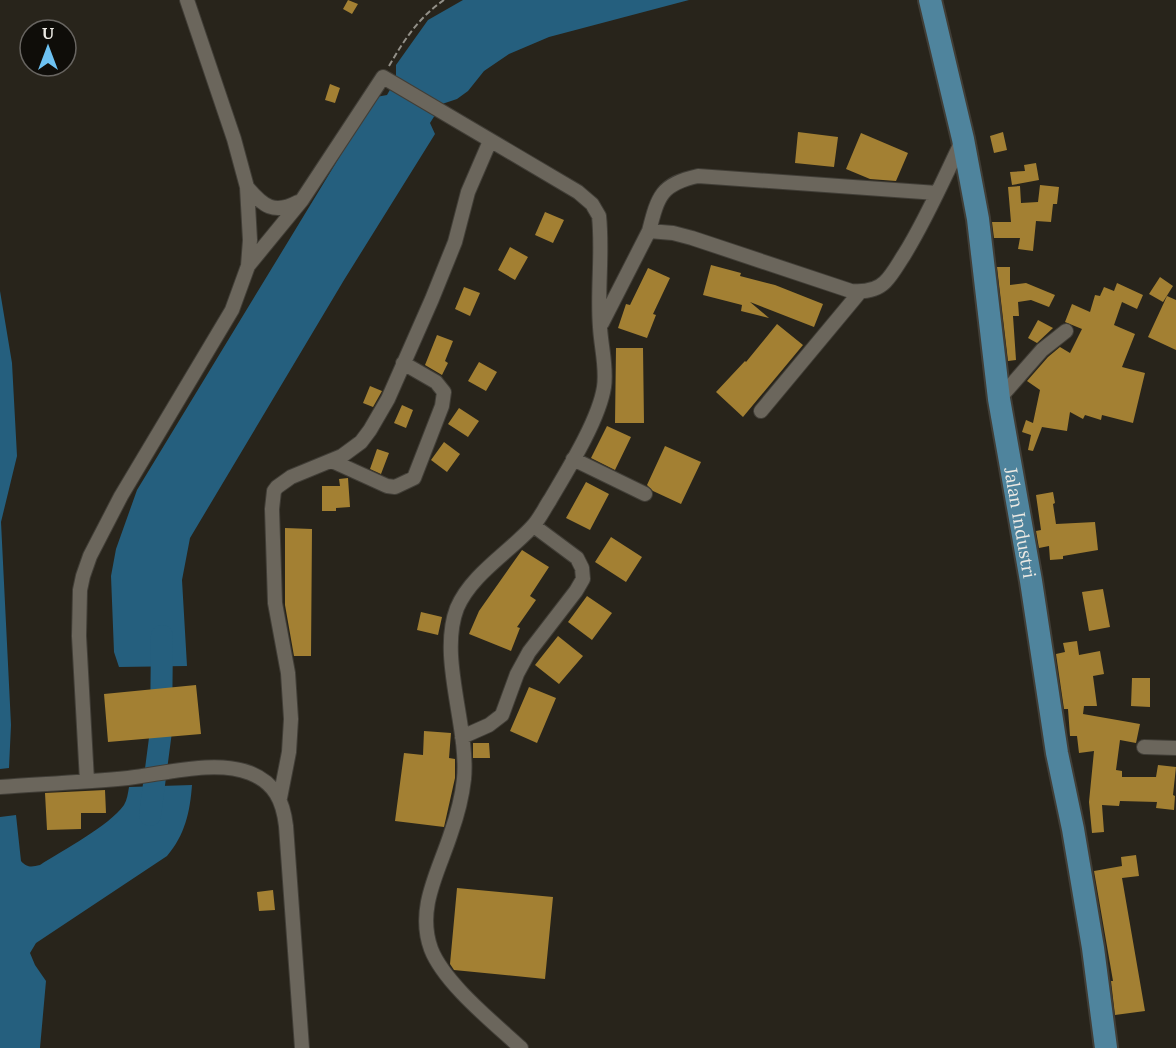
<svg xmlns="http://www.w3.org/2000/svg" width="1176" height="1048" font-family="Lora,serif">
<style>
.water{fill:#255f7e}
.lines{fill:none;stroke-linecap:round;stroke-linejoin:round}
.river{stroke:#255f7e;stroke-width:22}
.building{fill:#a38033}
.minor-casing{stroke:#413e37;stroke-width:16}
.primary-casing{stroke:#413e37;stroke-width:26}
.path{stroke:#939088;stroke-width:2;stroke-dasharray:6 3;stroke-linecap:butt}
.minor{stroke:#6b665c;stroke-width:14}
.primary{stroke:#4f849d;stroke-width:22}
.labels{text-anchor:middle;dominant-baseline:central;stroke-width:4.5;stroke-linejoin:round;paint-order:stroke}
.street-label{font-size:18px;fill:#edeae4;stroke:#0f0d09}
</style>
<rect width="100%" height="100%" fill="#28241b"/>
<path class="water" d="M463,0h226l-140,37 -40,17 -25,17 -16,20 -11,8 -15,5 -12,19 5,11 -91,146 -154,258 -8,42 5,86 -68,1 -5,-15 -3,-76 5,-27 21,-59 239,-393 11,-2 9,-16v-14l32,-45z
M0,291l12,72 5,93 -16,66 10,203 -2,43 -9,1z
M192,785c-2,27 -7,50 -25,71l-131,87 -6,10 5,12 11,16 -6,67h-40v-231l16,-2 5,46c6,7 11,6 19,4 23,-15 69,-39 84,-60 3,-5 4,-12 5,-18z"/>
<g class="lines">
<path class="river" d="M150,815l11,-84 1,-95"/>
</g>
<path class="building" d="M348,0l10,4 -6,10 -9,-5z
M330,84l10,4 -5,15 -10,-3z
M798,132l40,5 -4,30 -39,-4z
M1003,132l4,18 -13,3 -4,-17z
M861,133l47,20 -12,28 -26,-2 -24,-10z
M1036,163l3,17 -27,5 -2,-13 15,-1 -1,-6z
M1040,185l19,2 -2,17h-4l-2,18 -15,-1 -3,30 -15,-2 2,-11h-26l-2,-16h19l-3,-35 12,-1 1,17 17,-1z
M545,212l19,8 -11,23 -18,-8z
M510,247l18,10 -13,23 -17,-10z
M711,265l30,8 -1,3 35,9 48,19 -9,23 -64,-25 19,16 -28,-7 1,-6 -39,-10z
M997,267h13v18l16,-2 29,12 -6,12 -18,-7 -13,2 1,14h-6l3,44 -8,1z
M648,268l22,10 -17,36 3,1 -9,23 -29,-10 8,-24 4,1z
M1160,277l13,9 -10,16 -14,-8z
M1117,283l26,12 -6,14 -15,-7 -8,23 21,9 -13,33 23,6 -12,50 -31,-8 -1,5 -16,-5 -2,4 -13,-7 -3,19 -25,-4 -9,24 -5,-1 3,-15 -9,-3 4,-12 7,3 7,-33 -13,-9 21,-24 12,-10 10,6 12,-24 -17,-7 7,-18 18,8 5,-17 5,1 4,-9 10,4z
M464,287l16,6 -10,23 -15,-7z
M1167,296l9,4v50l-28,-13z
M1038,320l15,8 -16,15 -9,-5z
M777,324l26,21 -60,72 -27,-25 29,-31 1,1z
M437,335l16,6 -8,20 3,2 -6,12 -17,-10z
M616,348h27l1,75h-29z
M479,362l18,10 -11,19 -18,-10z
M370,386l12,5 -9,16 -10,-4z
M402,405l11,5 -7,18 -12,-5z
M459,408l20,13 -11,16 -20,-13z
M607,426l24,11 -16,33 -24,-12z
M444,442l16,12 -13,18 -16,-12z
M665,446l36,16 -20,42 -28,-13 -6,-6z
M377,449l12,4 -8,21 -11,-5z
M348,478l2,29 -14,1v3h-14v-25h18l-1,-7z
M586,482l23,12 -19,36 -24,-12z
M1053,492l2,11 -2,1 3,20 39,-2 3,28 -35,6v3l-13,1 -1,-14 -10,2 -3,-17 5,-1 -5,-35z
M285,528l27,1 -1,127h-17l-9,-51z
M611,537l31,20 -16,25 -31,-20z
M522,550l27,17 -19,29 6,4 -19,27 3,1 -9,23 -42,-17 10,-23z
M1103,589l7,38 -21,4 -7,-39z
M587,596l25,17 -20,27 -24,-18z
M421,612l21,5 -4,18 -21,-5z
M558,636l25,20 -24,28 -24,-19z
M1077,641l2,14 21,-4 4,23 -11,2 4,30h-13l-1,8 57,10 -4,19 -16,-3 -4,30 6,1v6h34l2,-12 18,2 -3,28 2,1 -1,14 -18,-2 1,-6 -37,-1 -1,5 -17,-1 2,27 -12,1 -3,-31 5,-51 -15,2 -2,-17h-7l-2,-27h-4l-8,-55 9,-2 -2,-9z
M1132,678h18v29l-19,-1z
M196,685l5,49 -93,8 -4,-48z
M529,687l27,11 -19,45 -27,-12z
M424,731l27,2 -2,25 6,1v19l-11,49 -49,-6 9,-68 19,2z
M473,743h16l1,15h-17z
M105,790l1,23h-25v16l-34,1 -2,-37z
M1136,855l3,21 -17,2 23,133 -30,4 -4,-34h2l-19,-110 28,-5 -1,-9z
M457,888l96,9 -8,82 -91,-9 -4,-6z
M273,890l2,20 -16,1 -2,-19z"/>
<g class="lines">
<defs>
<path id="minor" d="M247,187c16,19 27,28 51,15
M649,231c9,-35 12,-47 49,-55l239,17
M248,266l54,-66 81,-123 195,115 14,12 7,12c4,37 -2,74 1,111 1,20 7,40 4,60 -5,33 -37,84 -54,113 -6,9 -11,20 -18,27 -24,26 -61,48 -75,81 -19,49 12,119 7,171 -2,18 -7,37 -13,54 -12,38 -35,75 -20,116 13,34 63,74 90,99
M602,323l47,-92 24,2 19,5 159,53c12,1 25,0 34,-9 8,-8 13,-18 19,-27 23,-37 40,-77 59,-116
M999,399l43,-49 24,-19
M761,411l99,-119
M573,459l72,35
M332,461l55,25 8,1 19,-9 28,-72 2,-14 -8,-10 -33,-19
M462,737l27,-12 13,-10 15,-41 12,-22 47,-61 7,-12 -1,-11 -5,-10 -43,-32
M1144,747l32,1
M87,781l-8,-145 1,-46 3,-14 7,-20 31,-60 111,-186 16,-44 2,-26 -3,-53 -13,-48 -47,-139
M0,787c43,-3 85,-5 128,-9 36,-4 87,-19 122,-5 25,10 33,28 36,53l16,222
M280,798l9,-46 2,-33 -3,-46 -13,-70 -3,-94 2,-18 3,-4 14,-10 51,-21 19,-14 9,-12 18,-31 44,-100 23,-57 13,-50 22,-51"/>
<g id="primary">
<path id="s1" d="M930,0l33,139 15,80 21,180 32,182 26,172 16,76 20,119 13,100"/>
</g>
</defs>
<use href="#minor" class="minor-casing"/>
<use href="#primary" class="primary-casing"/>
<path class="path" d="M389,66c15,-26 30,-49 55,-66"/>
<use href="#minor" class="minor"/>
<use href="#primary" class="primary"/>
</g>
<g class="labels">
<g class="street-label">
<text stroke="none"><textPath href="#s1" startOffset="531">Jalan Industri</textPath></text>
</g>
</g>
<g transform="translate(48 48)"><circle r="28" fill="#0f0d09" stroke="#686561" stroke-width="1.5"/>
<path d="M0-4.5L10 22L0 15L-10 22Z" fill="#6dc2f3"/>
<text y="-9" font-size="16" font-weight="bold" text-anchor="middle" fill="#edeae4">U</text>
</g>
</svg>
